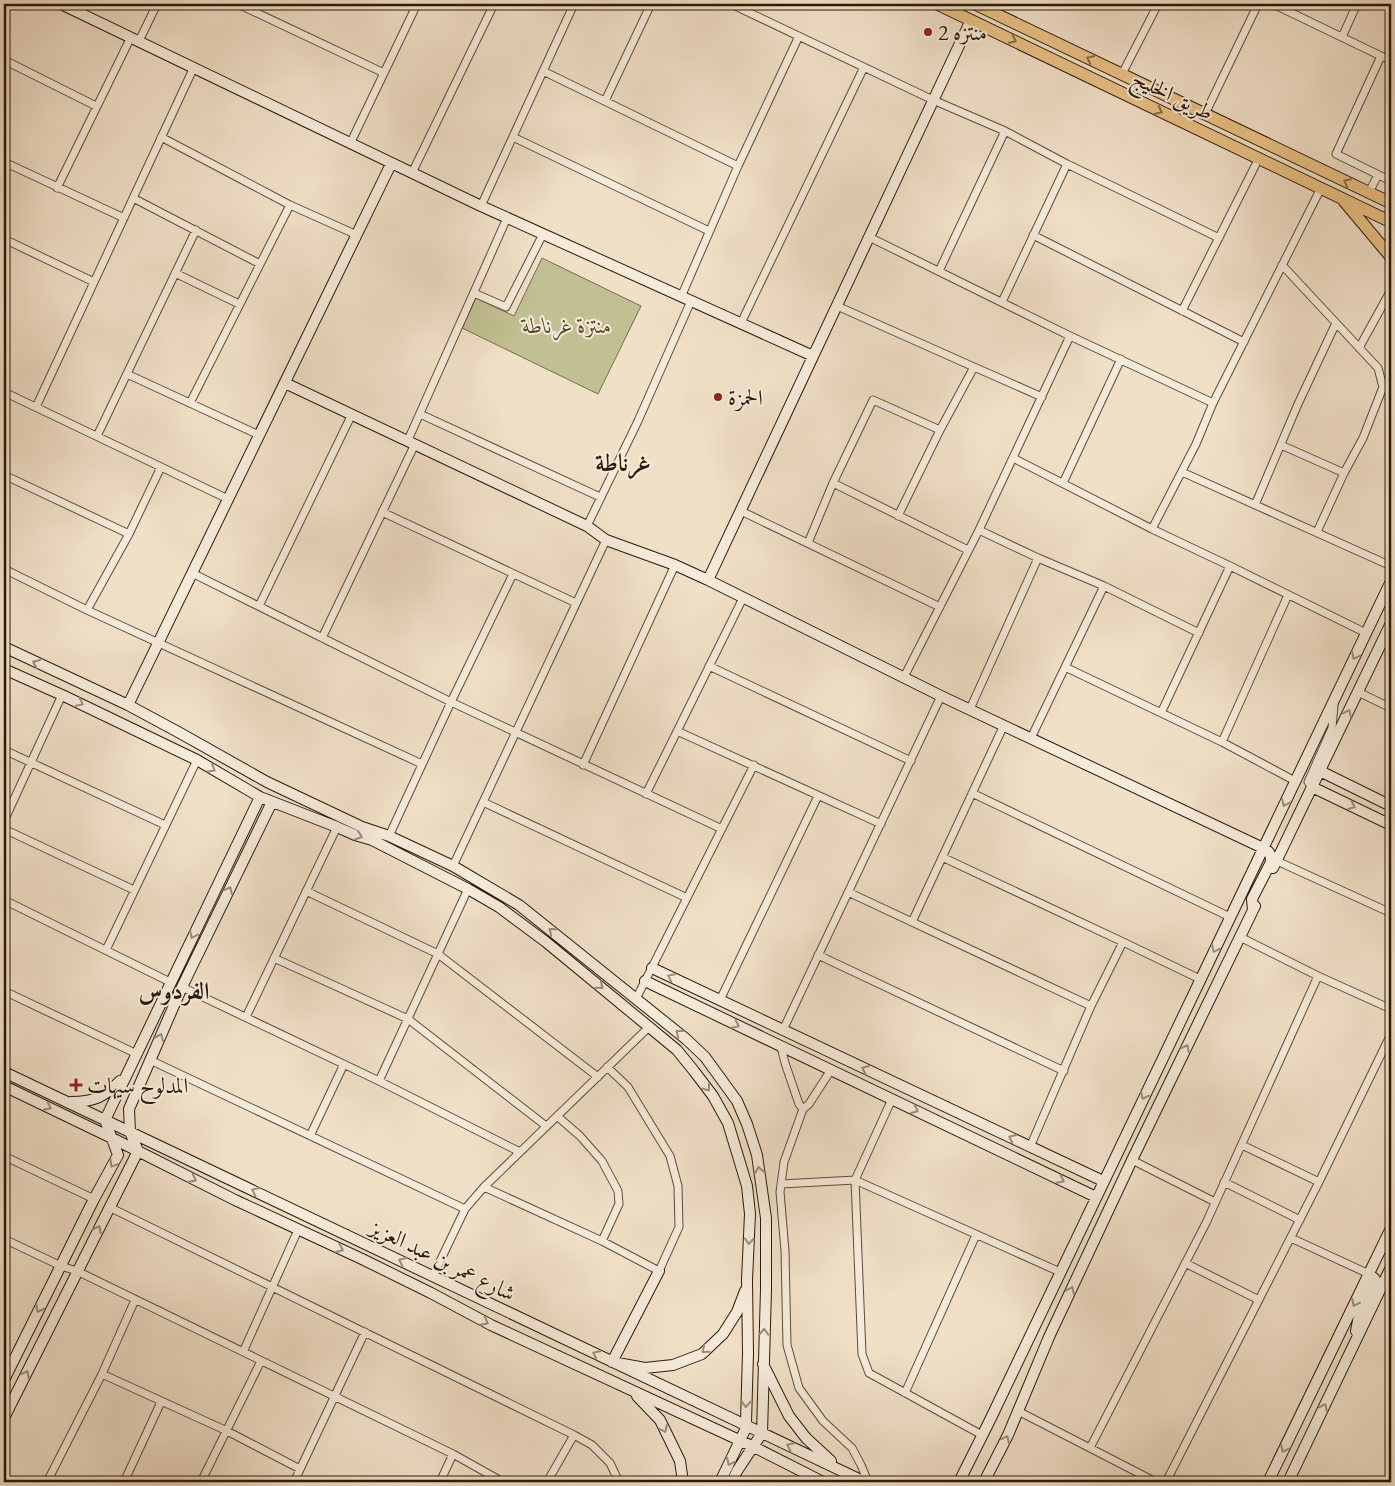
<svg xmlns="http://www.w3.org/2000/svg" width="1395" height="1486" font-family="'EB Garamond',Amiri,serif">
<style>
.green{fill:#c1c092;stroke:#766d4c}
.lines{fill:none;stroke-linecap:round;stroke-linejoin:round}
.street-casing{stroke:#5c4c36;stroke-width:9}
.secondary-casing{stroke:#2a1a06;stroke-width:12}
.primary-casing{stroke:#2a1a06;stroke-width:13}
.street{stroke:#f6ebdb;stroke-width:7}
.secondary{stroke:#f6ebdb;stroke-width:10}
.primary{stroke:#e8c084;stroke-width:11}
.oneway{stroke:#896d45}
.oneway2{stroke:#9a8d7b}
.poi-dot{fill:#8f2418;stroke:#f6ebdb;stroke-width:2}
.labels{text-anchor:middle;dominant-baseline:central;stroke-width:4;stroke-linejoin:round;paint-order:stroke}
.poi-label{font-size:22px;fill:#2a1a06;stroke:#f6ebdb;text-anchor:start}
.street-label{font-size:22px;fill:#2a1a06;stroke:#f6ebdb}
.park-label{font-size:22px;font-style:italic;fill:#574c30;stroke:#f6ebdb}
.neighbourhood-label{font-size:24px;font-weight:bold;fill:#2a1a06;stroke:#f6ebdb}
</style>
<rect width="100%" height="100%" fill="#f1e0c8"/>
<filter id="stains"><feTurbulence type="fractalNoise" baseFrequency=".004" numOctaves="4"/><feColorMatrix values="0 0 0 0 .2 0 0 0 0 .09 0 0 0 0 .02 0 0 0 .5 -.17"/></filter>
<radialGradient id="worn" r=".72"><stop offset=".6" stop-color="#630" stop-opacity="0"/><stop offset="1" stop-color="#630" stop-opacity=".3"/></radialGradient>
<path class="green" d="M542,258l99,48 -43,88 -136,-66 14,-30 38,18z"/>
<g class="lines">
<defs>
<path id="street" d="M238,4l146,69
M405,4l10,4
M731,4l202,96 72,31 62,33 152,74
M1273,4l108,52
M77,11l3,-7
M1342,37l15,-33
M139,41l18,-37
M4,60l92,46
M1391,60l-10,-4 -45,98 55,27
M543,71l195,95
M1122,74l36,-70
M605,101l46,-97
M1205,114l53,-110
M161,137l129,68 67,30
M513,137l196,94
M350,144l67,-140
M4,162l120,56
M412,173l82,-169
M57,188l74,-151
M1369,192l9,-17
M133,198l127,66
M481,206l93,-202
M1033,235l211,107
M869,237l201,99 143,67
M4,239l90,43
M1282,265l96,103 5,19 -20,51 -19,35 -27,59
M939,271l66,-140
M175,273l64,31
M474,293l32,14 37,-73
M681,297l57,-131 61,-130
M1002,302l65,-138
M837,306l137,61
M1182,311l77,-153
M741,323l123,-256
M1359,348l32,-58
M127,374l132,61
M4,392l224,107
M190,403l100,-198
M36,407l158,-340
M420,414l180,83
M97,436l99,-206
M408,440l99,-222
M1281,445l63,28
M1013,458l139,71 78,37 136,67
M1182,472l209,94
M4,475l125,59
M833,483l135,67
M1063,483l58,-124
M1255,505l43,-101 38,-81
M741,511l199,96
M382,512l194,91
M898,516l42,-86 34,-63 68,30
M587,526l51,-105 53,-120
M1152,529l44,-85 17,-41 108,-215
M979,530l59,28 66,28 95,47
M808,543l25,-60 40,-83 67,30
M4,569l83,41 335,154
M192,573l259,129 271,127
M259,606l93,-192
M87,610l42,-76 32,-67
M322,638l93,-194
M709,666l202,95
M1065,667l157,75 66,-147
M904,677l75,-147 91,-194
M1358,692l33,16
M970,709l68,-151
M1161,713l69,-147
M677,731l204,93
M1031,738l73,-152
M1222,742l73,39
M4,750l161,75
M583,765l92,-200
M1312,787l-4,-5 24,-54 2,-23
M972,793l258,124
M646,794l97,-196
M483,802l204,96
M4,821l58,-126
M4,829l130,61
M389,836l62,-134 62,-128
M942,857l181,85 77,37
M1277,861l114,52
M453,866l153,-326
M306,891l132,63 160,123
M848,892l243,114
M4,900l166,82
M912,922l92,-197
M1240,937l78,39 73,33
M106,950l91,-190
M818,955l246,116
M274,958l134,61 138,107
M182,987l197,94 141,71
M4,991l133,63
M636,999l118,-234
M720,1000l98,-204
M246,1017l91,-190
M783,1030l158,-334
M781,1047l4,16 14,41 4,5
M150,1060l315,149
M831,1070l-22,34 -6,5 -19,53 -4,30 5,59 2,94 12,43 24,33 29,27 9,17 7,17
M379,1081l89,-192
M892,1099l-37,81 7,174 7,19 113,62
M557,1116l23,20 22,25 16,30 1,13 -17,37
M310,1136l34,-72
M1242,1145l77,37
M1030,1147l61,-141 32,-64
M4,1156l90,43
M1132,1160l83,42
M1224,1182l76,38
M781,1184l74,-4 205,92
M484,1187l118,54 57,30 20,-44 -1,-41 -8,-30 -42,-69 -21,-20
M109,1207l465,228 18,10 18,18 9,19
M1291,1238l78,36
M4,1239l57,27 16,5 376,183 50,28
M1185,1263l74,37
M433,1276l32,-67 19,-22 165,-160
M243,1352l55,-122
M102,1374l125,57 73,38
M905,1393l71,-158
M1018,1411l138,71
M1090,1448l116,-225 112,-247
M47,1482l55,-108 33,-74
M124,1482l37,-80
M201,1482l60,-121
M294,1482l71,-150
M440,1482l13,-28
M547,1482l27,-47
M1166,1482l153,-300 72,-148"/>
<path id="secondary" d="M61,4l420,202 332,150
M285,383l302,143 19,14 69,25 33,15 233,116 322,152c7,3 8,7 8,14l-19,37 1,11
M708,580l263,-560
M4,647l124,58 52,28 87,49 95,45 27,9 64,30 66,39 167,134 19,18 32,44 10,23 10,31 9,63v71l-4,144 -25,38 -5,11
M4,669l58,26 135,65 63,37 77,30 18,8 17,5 96,49 31,18 47,35 131,108 17,21 19,25 15,27 19,63 3,28 -3,66 1,73 -2,69 1,4 -27,56
M128,705l263,-541
M1320,771l71,35
M1312,787l79,38
M1273,868l118,-245
M652,968l451,213
M645,981l451,216
M4,1072l861,410
M4,1086l108,52 123,62 127,59 69,34 60,32 263,122 69,35
M71,1102c23,0 33,-5 49,-21
M659,1271l-47,91 33,6 28,-3 29,-11 21,-20 14,-22 8,-21
M1356,1331l3,-15 16,-32v-5l-6,-5
M763,1364l26,52 17,22 25,23
M4,1380l90,-181 24,-44 -13,-35 155,-323
M637,1396l23,24 20,41 3,21
M4,1418l134,-267 -8,-19 -1,-23 53,-122 90,-185
M959,1482l31,-62 401,-839
M984,1482l24,-47 41,-98 83,-177 123,-254
M1268,1482l123,-254
M1288,1482l103,-215"/>
<path id="primary" d="M937,4l454,218
M975,4l416,199
M1344,201l47,56"/>
</defs>
<use href="#street" class="street-casing"/>
<use href="#secondary" class="secondary-casing"/>
<use href="#primary" class="primary-casing"/>
<use href="#street" class="street"/>
<use href="#secondary" class="secondary"/>
<use href="#primary" class="primary"/>
</g>
<defs><path id="oneway-chevron" d="M-2-3.5L2.5 0L-2 3.5" fill="none" stroke-width="1.6" stroke-linecap="round" stroke-linejoin="round" transform="scale(1.25)"/></defs>
<g class="oneway">
<use href="#oneway-chevron" transform="translate(1013 40) rotate(26)"/>
<use href="#oneway-chevron" transform="translate(1090 59) rotate(-154)"/>
<use href="#oneway-chevron" transform="translate(1159 111) rotate(26)"/>
<use href="#oneway-chevron" transform="translate(1347 182) rotate(-154)"/>
</g>
<g class="oneway2">
<use href="#oneway-chevron" transform="translate(1355 656) rotate(116)"/>
<use href="#oneway-chevron" transform="translate(36 663) rotate(-155)"/>
<use href="#oneway-chevron" transform="translate(80 703) rotate(26)"/>
<use href="#oneway-chevron" transform="translate(1348 713) rotate(-64)"/>
<use href="#oneway-chevron" transform="translate(212 769) rotate(31)"/>
<use href="#oneway-chevron" transform="translate(1285 803) rotate(115)"/>
<use href="#oneway-chevron" transform="translate(1352 806) rotate(25)"/>
<use href="#oneway-chevron" transform="translate(359 836) rotate(19)"/>
<use href="#oneway-chevron" transform="translate(229 890) rotate(-64)"/>
<use href="#oneway-chevron" transform="translate(552 931) rotate(-141)"/>
<use href="#oneway-chevron" transform="translate(193 935) rotate(116)"/>
<use href="#oneway-chevron" transform="translate(1215 949) rotate(116)"/>
<use href="#oneway-chevron" transform="translate(671 977) rotate(-154)"/>
<use href="#oneway-chevron" transform="translate(600 986) rotate(40)"/>
<use href="#oneway-chevron" transform="translate(736 1025) rotate(26)"/>
<use href="#oneway-chevron" transform="translate(679 1033) rotate(-142)"/>
<use href="#oneway-chevron" transform="translate(160 1037) rotate(-66)"/>
<use href="#oneway-chevron" transform="translate(1186 1048) rotate(-64)"/>
<use href="#oneway-chevron" transform="translate(865 1069) rotate(-155)"/>
<use href="#oneway-chevron" transform="translate(707 1088) rotate(54)"/>
<use href="#oneway-chevron" transform="translate(1144 1096) rotate(116)"/>
<use href="#oneway-chevron" transform="translate(48 1107) rotate(26)"/>
<use href="#oneway-chevron" transform="translate(915 1110) rotate(25)"/>
<use href="#oneway-chevron" transform="translate(1012 1138) rotate(-155)"/>
<use href="#oneway-chevron" transform="translate(113 1164) rotate(121)"/>
<use href="#oneway-chevron" transform="translate(759 1170) rotate(-99)"/>
<use href="#oneway-chevron" transform="translate(193 1179) rotate(27)"/>
<use href="#oneway-chevron" transform="translate(1061 1180) rotate(26)"/>
<use href="#oneway-chevron" transform="translate(255 1191) rotate(-155)"/>
<use href="#oneway-chevron" transform="translate(98 1229) rotate(-63)"/>
<use href="#oneway-chevron" transform="translate(749 1241) rotate(93)"/>
<use href="#oneway-chevron" transform="translate(340 1249) rotate(25)"/>
<use href="#oneway-chevron" transform="translate(402 1261) rotate(-155)"/>
<use href="#oneway-chevron" transform="translate(1071 1290) rotate(-65)"/>
<use href="#oneway-chevron" transform="translate(1355 1303) rotate(116)"/>
<use href="#oneway-chevron" transform="translate(39 1309) rotate(117)"/>
<use href="#oneway-chevron" transform="translate(485 1322) rotate(28)"/>
<use href="#oneway-chevron" transform="translate(764 1332) rotate(-88)"/>
<use href="#oneway-chevron" transform="translate(705 1350) rotate(141)"/>
<use href="#oneway-chevron" transform="translate(596 1354) rotate(-154)"/>
<use href="#oneway-chevron" transform="translate(26 1374) rotate(-63)"/>
<use href="#oneway-chevron" transform="translate(746 1404) rotate(92)"/>
<use href="#oneway-chevron" transform="translate(1324 1407) rotate(-64)"/>
<use href="#oneway-chevron" transform="translate(664 1429) rotate(64)"/>
<use href="#oneway-chevron" transform="translate(1006 1439) rotate(-64)"/>
<use href="#oneway-chevron" transform="translate(790 1446) rotate(-154)"/>
<use href="#oneway-chevron" transform="translate(1284 1449) rotate(116)"/>
<use href="#oneway-chevron" transform="translate(730 1462) rotate(116)"/>
</g>
<g class="poi-dot">
<circle cx="928" cy="32" r="5"/>
<circle cx="718" cy="397" r="5"/>
<path d="M73.5 1077.5h5v5h5v5h-5v5h-5v-5h-5v-5h5z"/>
</g>
<g class="labels">
<g class="poi-label">
<text x="938" y="32">منتزه 2</text>
<text x="728" y="397">الحمزة</text>
<text x="87" y="1085">المدلوح سيهات</text>
</g>
<g class="street-label">
<text transform="translate(1173 95) rotate(26)">طريق الخليج</text>
<text transform="translate(443 1260) rotate(26)">شارع عمر بن عبد العزيز</text>
</g>
<g class="park-label">
<text x="567" y="325">منتزة غرناطة</text>
</g>
<g class="neighbourhood-label">
<text x="623" y="462">غرناطة</text>
<text x="174" y="990">الفردوس</text>
</g>
</g>
<rect width="1395" height="1486" fill="none" stroke="#f1e0c8" stroke-width="20"/>
<rect x="5" y="5" width="1385" height="1476" fill="none" stroke="#2a1a06" stroke-width="2.5"/>
<rect x="10" y="10" width="1375" height="1466" fill="none" stroke="#2a1a06"/>
<rect width="100%" height="100%" filter="url(#stains)"/>
<rect width="100%" height="100%" fill="url(#worn)"/>
</svg>
